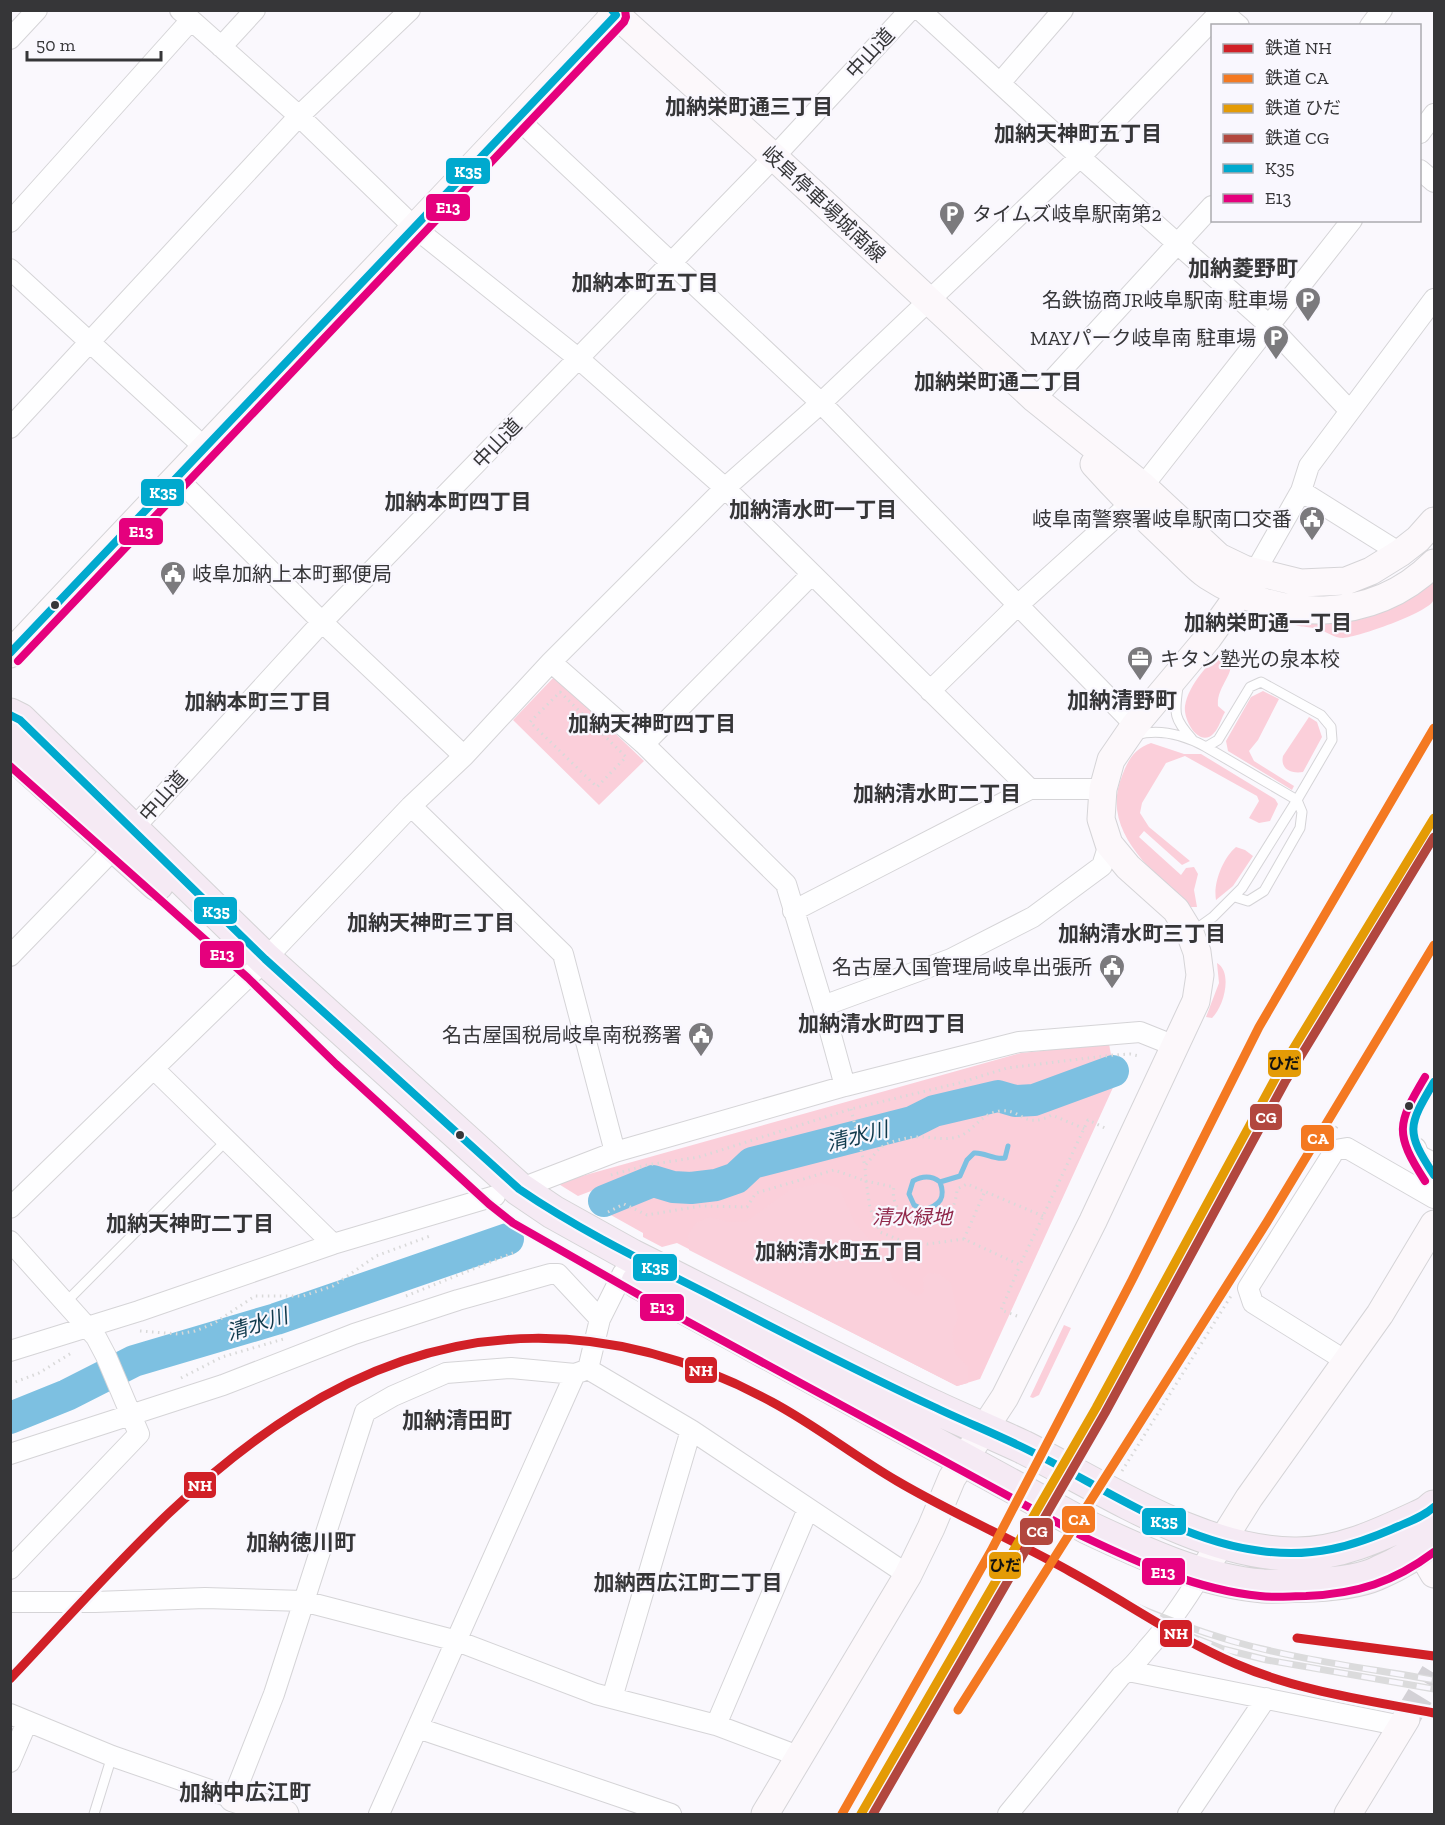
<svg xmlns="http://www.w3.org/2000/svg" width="1445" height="1825" font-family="'Zilla Slab','Noto Sans JP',serif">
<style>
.green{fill:#fbcfda}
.forest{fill:#fad0db}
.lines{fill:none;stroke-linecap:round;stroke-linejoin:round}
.stream{stroke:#7dc0e1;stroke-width:5}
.river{stroke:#7dc0e1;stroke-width:32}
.secondary-tunnel{stroke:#d3d1d6;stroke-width:27;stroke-dasharray:27 14;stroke-linecap:butt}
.lane-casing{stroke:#d5d4d7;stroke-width:11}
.street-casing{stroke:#d5d4d7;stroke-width:22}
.secondary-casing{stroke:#d5d4d7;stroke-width:29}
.highway-casing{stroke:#d5d4d6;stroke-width:35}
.path{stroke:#d9d9d9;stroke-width:3;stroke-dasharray:1.5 4.5;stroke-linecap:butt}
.lane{stroke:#fefeff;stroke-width:9}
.street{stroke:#fefeff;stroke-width:20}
.secondary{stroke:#fcf8fb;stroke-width:27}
.highway{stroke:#f5eaf4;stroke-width:33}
.rail-casing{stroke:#dbdbdc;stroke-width:7}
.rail{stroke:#f9f7fe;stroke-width:4.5;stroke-dasharray:14;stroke-linecap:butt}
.bus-1-casing{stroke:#f9f7fe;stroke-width:12}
.bus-2-casing{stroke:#f9f7fe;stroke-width:12}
.bus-1{stroke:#00a9ce;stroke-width:8}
.bus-2{stroke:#e5007d;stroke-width:8}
.rail-1-casing{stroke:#f9f7fe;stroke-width:14}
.rail-2-casing{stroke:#f9f7fe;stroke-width:14}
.rail-3-casing{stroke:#f9f7fe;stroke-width:14}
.rail-4-casing{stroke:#f9f7fe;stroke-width:14}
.rail-1{stroke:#d12027;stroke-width:9}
.rail-2{stroke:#f47921;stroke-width:9}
.rail-3{stroke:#e49b06;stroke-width:9}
.rail-4{stroke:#b2473e;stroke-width:9}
.bus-dot{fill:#363638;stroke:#f9f7fe;stroke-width:2}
.labels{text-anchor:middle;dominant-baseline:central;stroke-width:4.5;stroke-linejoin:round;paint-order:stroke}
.street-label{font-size:20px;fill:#363638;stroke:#f9f7fe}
.poi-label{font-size:20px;fill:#363638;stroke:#f9f7fe;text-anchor:end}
.park-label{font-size:20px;font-style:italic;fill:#91294b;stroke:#f9f7fe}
.neighbourhood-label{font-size:21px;font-weight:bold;fill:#363638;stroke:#f9f7fe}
.water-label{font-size:21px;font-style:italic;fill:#103a4d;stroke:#f9f7fe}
.quarter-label{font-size:22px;font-weight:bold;fill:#363638;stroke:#f9f7fe}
.line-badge{stroke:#f9f7fe;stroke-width:2}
.badge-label{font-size:16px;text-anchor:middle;font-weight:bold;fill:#fff}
.pale-badge-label{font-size:16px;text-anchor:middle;font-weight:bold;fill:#111}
</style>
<rect width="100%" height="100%" fill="#faf8fd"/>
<path class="green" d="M1434,578c0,7 2,17 -1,23 -6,12 -75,36 -90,37 -9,0 -17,-7 -26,-9 -14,-4 -16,0 -31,-8l23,2 24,-1z
M1223,648c21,23 -7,34 -5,58l7,6c-4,7 -6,16 -11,21 -14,16 -31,-12 -29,-27 4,-23 24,-41 38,-58z
M555,676l89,85 -45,44 -86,-85z
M1263,691l16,8 -21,41 -9,11 5,10 40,25 -2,4 -64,-39 -2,-10 25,-44z
M1309,717l8,5 5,15 -19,35c-12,2 -23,-3 -20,-16z
M1151,743l33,11h17l74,45 3,5 -8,17 -11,2 -10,-5 10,-17 -2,-5 -72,-40 -19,7 -24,40 -2,10 9,14 41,34 -8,4 -38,-34 -5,6 42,38 5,-7 8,-1 4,7 -4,16 3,17h-7c-35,-34 -91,-75 -68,-131 6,-16 12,-27 29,-33z
M1236,847l9,3 8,6 -20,30 -17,14c-3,-17 7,-42 20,-53z
M1217,963c16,9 7,44 -5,55l-6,-1 13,-34z
M1109,1044l7,37 -136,298 -23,7 -280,-143 -15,4 -19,-10v-4l-34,-19 -10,-26 -21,8 -21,-13 464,-130z
M1064,1325l7,3 -32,67 -6,3 -3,-1z"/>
<path class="forest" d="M819,1183l20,5 16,35 31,35 7,22 24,16 7,-4 -1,-13 6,-6 10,1 12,9 7,35 -6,14 3,21 13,14v16l-11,3 -268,-136 -1,-15 8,-12 14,-6 18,5 19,-1 43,-31z"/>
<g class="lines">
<path class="stream" d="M940,1182c-9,-7 -18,-6 -27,-1l-4,13 5,11 10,5c16,-5 22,-12 16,-28l20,-6 7,-16 7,-7c11,-1 19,7 31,5l3,-12"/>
<path class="river" d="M604,1201l49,-20 20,6 18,1 25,-3 20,-7 16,-15 160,-41 22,-11 64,-15 17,5 19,-1 79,-29
M10,1418l57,-23 67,-34 142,-42 232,-80"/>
<path class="secondary-tunnel" d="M1406,1719l28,-46"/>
<defs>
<path id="lane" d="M1178,687c-4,27 -4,32 14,52
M1136,735c25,-7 48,0 70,12l12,-7 32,-53 11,-5 60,33 10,12 1,13 -35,60 -55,88 -29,29 -21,15
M1206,747l91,53 5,12 -2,16 -36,63 -16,10 -13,-4
M1416,1148l-5,-18 5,-17 18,-31
M1418,1149l16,8
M66,1302l161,-162
M94,1814l18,-58"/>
<path id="street" d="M180,10l119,106 116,112 164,131 146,129 305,301
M920,10l160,147 190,169 80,85
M1220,10l19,16
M1370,26l12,-16
M10,39l27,-29
M221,47l34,-37
M1000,83l63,-73
M518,119l303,284 314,322
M1420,133l14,-19
M1420,170l14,12
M10,222l181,-202
M10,269l194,178
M1035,399l177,-193
M10,428l289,-312 111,-106
M176,477l146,145 142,134
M1143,486l209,-266
M1301,491l99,62
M1255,572l46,-81 8,-25 125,-167
M551,662l93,82 142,140 37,122 22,80
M930,691l88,-86 112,-101
M644,744l167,-169
M411,806l152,148 52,198
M793,911l237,-122h73
M10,956l122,-126 190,-208 452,-465 136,-147
M823,1006l128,-47 82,-42 69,-51 7,-22
M154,1069l179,175
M1416,1148l18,49
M519,1189l96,-37 230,-66 174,-44 121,-10 35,14
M10,1208l245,-238 156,-164 53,-50 87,-94 174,-174 96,-85 259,-246 142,-147
M10,1241l86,96 10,19 33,78 -129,135
M10,1351l129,-40 194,-67 162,-48
M1346,1361l-93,-58 -5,-15 87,-138 12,-2 87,50
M588,1369l12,-50 23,-46
M10,1454l213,-69 131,-51 104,-34 92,-26h8l42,45
M10,1602h85l110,-4 98,3 154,40 139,53 120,31 85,32
M1128,1671l274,55
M612,1698l79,-268
M10,1714l102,42 121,42 41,-104 91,-282 28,-16 53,-23 65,-5 64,6 13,-5 103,61 217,145
M716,1725l92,-216
M418,1728l253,86
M10,1762l17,-40
M379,1814l196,-440
M1008,1814l113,-138c10,-7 18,-17 26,-27 22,-24 38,-48 55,-76
M1188,1814l78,-116"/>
<path id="secondary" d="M611,10l163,147 261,242 108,87 76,71 25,12 57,14 45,-2 25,-10 29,-18 18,-14 16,-18
M1094,464c26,29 52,55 80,81 11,10 22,23 34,31 71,46 164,49 226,-13
M10,654c202,-216 408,-427 609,-644
M1420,1550l14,24
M1202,1573l47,-75 131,-184 54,-90
M233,1798l52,16
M765,1814l143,-239 23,-47 21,-50 53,-81 88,-176 103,-220 4,-26 -3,-23 -7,-19 -14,-23 -48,-43 -19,-23 -8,-25 2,-30 8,-29 24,-35 73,-87 47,-66
M1348,1814l58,-95"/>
<path id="highway" d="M10,715l10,5 245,239 254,230 34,23 79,44c100,50 199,102 300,150 30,14 61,27 91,41 82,41 177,106 271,107 47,1 92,-22 133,-41l7,-6
M10,751l147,133
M638,1282l449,245c55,26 115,54 176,59 17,1 34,-1 50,-1 20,-1 50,-4 67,-13 19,-8 38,-20 54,-33"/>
</defs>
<use href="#lane" class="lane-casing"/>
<use href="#street" class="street-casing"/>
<use href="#secondary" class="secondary-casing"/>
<use href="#highway" class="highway-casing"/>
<path class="path" d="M560,692l66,65 -29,30 -67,-65z
M851,1109l14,57
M1333,1133l5,-8
M611,1175l36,-10 52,-8 152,-48 108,-26 48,-15 106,-13 17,-1 9,2
M608,1212l16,-8 23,11 54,-9 46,1 9,-14 78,-23 32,11 4,27 10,24 25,10 23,2 36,-5 56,26 68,-145 17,8
M1043,1216l-76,-32 -10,5c-3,55 -71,36 -63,-2l-28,-6 -1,-15c5,-6 10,-13 15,-18 11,-8 32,-12 45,-11 11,1 21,3 32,0 17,-5 22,-23 43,-26 22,-3 23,19 52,4l33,14
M964,1239l21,-48
M406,1296l107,-43
M1017,1316l-16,-6 19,-45
M140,1331l38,3 17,-3 18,-7 42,-28h48l30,-10 43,-30 54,-20
M181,1378l41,-21 65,-19
M10,1384l29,-11 34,-21
M1122,1471l109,-175"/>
<use href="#lane" class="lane"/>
<use href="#street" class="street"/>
<use href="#secondary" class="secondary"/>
<use href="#highway" class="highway"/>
<defs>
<path id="rail" d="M1121,1600c36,16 73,30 111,41 66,19 135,27 202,39
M1172,1629l51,20 44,11 167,29"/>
</defs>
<use href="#rail" class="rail-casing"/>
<use href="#rail" class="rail"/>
<defs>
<path id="bus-1" d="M10,653l606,-638 -4,-5
M10,715l10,5 245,239 254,230c60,41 126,73 191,106 73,38 147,76 222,111 29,14 59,26 88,40 78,37 153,94 241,105 52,7 91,-4 138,-25 12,-5 25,-10 35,-19
M1434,1082c-26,44 -29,49 0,93"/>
<path id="bus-2" d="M18,661l606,-639 2,-5 -1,-7
M10,766l238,212 88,86 153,140 24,19 135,77 434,236c57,27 115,54 178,60 15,2 31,0 46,0 51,-2 88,-14 128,-44
M1425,1077c-28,47 -31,56 0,104"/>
</defs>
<use href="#bus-1" class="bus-1-casing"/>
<use href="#bus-2" class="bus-2-casing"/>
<use href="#bus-1" class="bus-1"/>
<use href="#bus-2" class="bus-2"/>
<defs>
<path id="rail-1" d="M1297,1638l137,18
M10,1679c90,-95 175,-197 287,-267 154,-97 316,-96 475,-10 43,23 82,54 125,79 56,33 117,59 174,91 55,30 107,67 165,92 62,27 131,36 198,49"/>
<path id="rail-2" d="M958,1710l309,-488 167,-277
M842,1814l149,-263 141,-271 127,-253 175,-299"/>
<path id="rail-3" d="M861,1814l235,-406 180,-331 158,-259"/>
<path id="rail-4" d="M873,1814l232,-401 180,-331 149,-245"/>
</defs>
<use href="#rail-1" class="rail-1-casing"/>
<use href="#rail-2" class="rail-2-casing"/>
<use href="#rail-3" class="rail-3-casing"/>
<use href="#rail-4" class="rail-4-casing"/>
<use href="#rail-1" class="rail-1"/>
<use href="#rail-2" class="rail-2"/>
<use href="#rail-3" class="rail-3"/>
<use href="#rail-4" class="rail-4"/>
</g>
<defs>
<symbol id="parking-pin" viewBox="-11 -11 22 30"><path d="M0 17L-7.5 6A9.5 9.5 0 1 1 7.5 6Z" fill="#7b7a7d" stroke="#f9f7fe"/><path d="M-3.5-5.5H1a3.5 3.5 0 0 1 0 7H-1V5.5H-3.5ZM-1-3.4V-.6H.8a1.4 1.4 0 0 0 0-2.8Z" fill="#fff"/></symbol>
<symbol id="civic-pin" viewBox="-11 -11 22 30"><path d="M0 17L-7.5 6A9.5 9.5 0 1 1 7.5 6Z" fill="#7b7a7d" stroke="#f9f7fe"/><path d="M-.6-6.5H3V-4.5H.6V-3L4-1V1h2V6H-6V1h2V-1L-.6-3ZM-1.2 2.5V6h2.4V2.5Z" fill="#fff"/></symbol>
<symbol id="office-pin" viewBox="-11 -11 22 30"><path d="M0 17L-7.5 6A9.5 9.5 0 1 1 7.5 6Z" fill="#7b7a7d" stroke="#f9f7fe"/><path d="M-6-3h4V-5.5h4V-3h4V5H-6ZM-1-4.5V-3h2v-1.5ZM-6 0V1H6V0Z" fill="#fff"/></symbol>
</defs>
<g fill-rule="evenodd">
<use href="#parking-pin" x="937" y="199" width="30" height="40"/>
<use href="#parking-pin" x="1293" y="285" width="30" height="40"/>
<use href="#parking-pin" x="1261" y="323" width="30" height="40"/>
<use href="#civic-pin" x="1297" y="504" width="30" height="40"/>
<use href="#civic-pin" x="158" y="559" width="30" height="40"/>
<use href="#office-pin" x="1125" y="644" width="30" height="40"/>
<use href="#civic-pin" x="1097" y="952" width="30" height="40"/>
<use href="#civic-pin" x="686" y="1020" width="30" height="40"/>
</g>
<g class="bus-dot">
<circle cx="55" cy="605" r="5"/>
<circle cx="1409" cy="1106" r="5"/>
<circle cx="460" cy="1135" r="5"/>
</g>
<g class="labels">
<g class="street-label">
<text transform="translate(870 53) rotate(-47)">中山道</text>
<text transform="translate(824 204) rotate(43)">岐阜停車場城南線</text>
<text transform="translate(497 443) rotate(-46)">中山道</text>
<text transform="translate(163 796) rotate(-48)">中山道</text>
</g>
<g class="poi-label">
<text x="972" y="214" text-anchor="start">タイムズ岐阜駅南第2</text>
<text x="1288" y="300">名鉄協商JR岐阜駅南 駐車場</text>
<text x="1256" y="338">MAYパーク岐阜南 駐車場</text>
<text x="1292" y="519">岐阜南警察署岐阜駅南口交番</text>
<text x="192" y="574" text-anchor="start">岐阜加納上本町郵便局</text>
<text x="1160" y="659" text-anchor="start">キタン塾光の泉本校</text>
<text x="1092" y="967">名古屋入国管理局岐阜出張所</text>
<text x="682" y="1035">名古屋国税局岐阜南税務署</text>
</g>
<g class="park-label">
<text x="912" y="1217">清水緑地</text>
</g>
<g class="neighbourhood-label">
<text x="749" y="106">加納栄町通三丁目</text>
<text x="1078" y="133">加納天神町五丁目</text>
<text x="645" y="282">加納本町五丁目</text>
<text x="998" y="381">加納栄町通二丁目</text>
<text x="458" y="501">加納本町四丁目</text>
<text x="813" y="509">加納清水町一丁目</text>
<text x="1268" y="622">加納栄町通一丁目</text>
<text x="258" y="701">加納本町三丁目</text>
<text x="652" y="723">加納天神町四丁目</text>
<text x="937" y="793">加納清水町二丁目</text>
<text x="431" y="922">加納天神町三丁目</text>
<text x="1142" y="933">加納清水町三丁目</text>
<text x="882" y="1023">加納清水町四丁目</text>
<text x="190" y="1223">加納天神町二丁目</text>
<text x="839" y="1251">加納清水町五丁目</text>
<text x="688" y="1582">加納西広江町二丁目</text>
</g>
<g class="water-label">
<text transform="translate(857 1136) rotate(-14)">清水川</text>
<text transform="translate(257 1324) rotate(-17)">清水川</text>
</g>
<g class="quarter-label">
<text x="1243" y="268">加納菱野町</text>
<text x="1122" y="700">加納清野町</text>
<text x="457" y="1420">加納清田町</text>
<text x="301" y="1542">加納徳川町</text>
<text x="245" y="1792">加納中広江町</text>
</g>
</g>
<g class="line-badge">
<rect x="445" y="157" width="46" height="28" rx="6" fill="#00a9ce"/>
<rect x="425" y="193" width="46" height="29" rx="6" fill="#e5007d"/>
<rect x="140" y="478" width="45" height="29" rx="6" fill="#00a9ce"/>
<rect x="118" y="517" width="46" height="29" rx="6" fill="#e5007d"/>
<rect x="193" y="896" width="45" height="29" rx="6" fill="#00a9ce"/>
<rect x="199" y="940" width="46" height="29" rx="6" fill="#e5007d"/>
<rect x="1267" y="1049" width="35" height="29" rx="6" fill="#e49b06"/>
<rect x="1249" y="1103" width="34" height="28" rx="6" fill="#b2473e"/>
<rect x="1300" y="1124" width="35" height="28" rx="6" fill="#f47921"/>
<rect x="632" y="1253" width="46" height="29" rx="6" fill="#00a9ce"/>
<rect x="639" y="1293" width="46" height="29" rx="6" fill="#e5007d"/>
<rect x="684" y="1356" width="34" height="28" rx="6" fill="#d12027"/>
<rect x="183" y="1471" width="34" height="28" rx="6" fill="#d12027"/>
<rect x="1061" y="1505" width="35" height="29" rx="6" fill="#f47921"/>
<rect x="1141" y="1507" width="46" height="29" rx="6" fill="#00a9ce"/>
<rect x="1019" y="1517" width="35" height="29" rx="6" fill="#b2473e"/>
<rect x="988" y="1551" width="34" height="29" rx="6" fill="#e49b06"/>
<rect x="1141" y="1557" width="45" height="29" rx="6" fill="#e5007d"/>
<rect x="1159" y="1619" width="34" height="29" rx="6" fill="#d12027"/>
</g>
<g class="badge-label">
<text x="468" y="177">K35</text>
<text x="448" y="213">E13</text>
<text x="163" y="498">K35</text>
<text x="141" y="537">E13</text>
<text x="216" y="917">K35</text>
<text x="222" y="960">E13</text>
<text x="1266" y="1123">CG</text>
<text x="1318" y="1144">CA</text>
<text x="655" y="1273">K35</text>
<text x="662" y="1313">E13</text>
<text x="701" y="1376">NH</text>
<text x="200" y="1491">NH</text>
<text x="1079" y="1525">CA</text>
<text x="1164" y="1527">K35</text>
<text x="1037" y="1537">CG</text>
<text x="1163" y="1578">E13</text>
<text x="1176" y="1639">NH</text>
</g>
<g class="pale-badge-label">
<text x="1284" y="1069">ひだ</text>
<text x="1005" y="1571">ひだ</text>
</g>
<rect width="1445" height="1825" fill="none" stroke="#363638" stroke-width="24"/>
<rect x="1211" y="24" width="210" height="198" fill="#f9f7fe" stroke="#abaaaf" stroke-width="1.5"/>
<rect x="1223" y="44" width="30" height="9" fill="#d12027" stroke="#abaaaf" stroke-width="1.5"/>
<text x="1265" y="54" font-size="18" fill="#363638">鉄道 NH</text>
<rect x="1223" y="74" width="30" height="9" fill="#f47921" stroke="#abaaaf" stroke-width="1.5"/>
<text x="1265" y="84" font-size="18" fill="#363638">鉄道 CA</text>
<rect x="1223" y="104" width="30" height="9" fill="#e49b06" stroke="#abaaaf" stroke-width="1.5"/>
<text x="1265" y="114" font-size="18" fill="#363638">鉄道 ひだ</text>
<rect x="1223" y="134" width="30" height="9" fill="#b2473e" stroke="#abaaaf" stroke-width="1.5"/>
<text x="1265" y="144" font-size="18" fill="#363638">鉄道 CG</text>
<rect x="1223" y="164" width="30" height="9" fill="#00a9ce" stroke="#abaaaf" stroke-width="1.5"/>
<text x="1265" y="174" font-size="18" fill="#363638">K35</text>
<rect x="1223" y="194" width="30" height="9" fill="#e5007d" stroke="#abaaaf" stroke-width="1.5"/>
<text x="1265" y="204" font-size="18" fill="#363638">E13</text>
<path d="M27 51v9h134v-9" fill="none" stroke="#363638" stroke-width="3"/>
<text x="36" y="51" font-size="18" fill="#363638" stroke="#f9f7fe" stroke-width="4.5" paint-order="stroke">50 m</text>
</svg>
